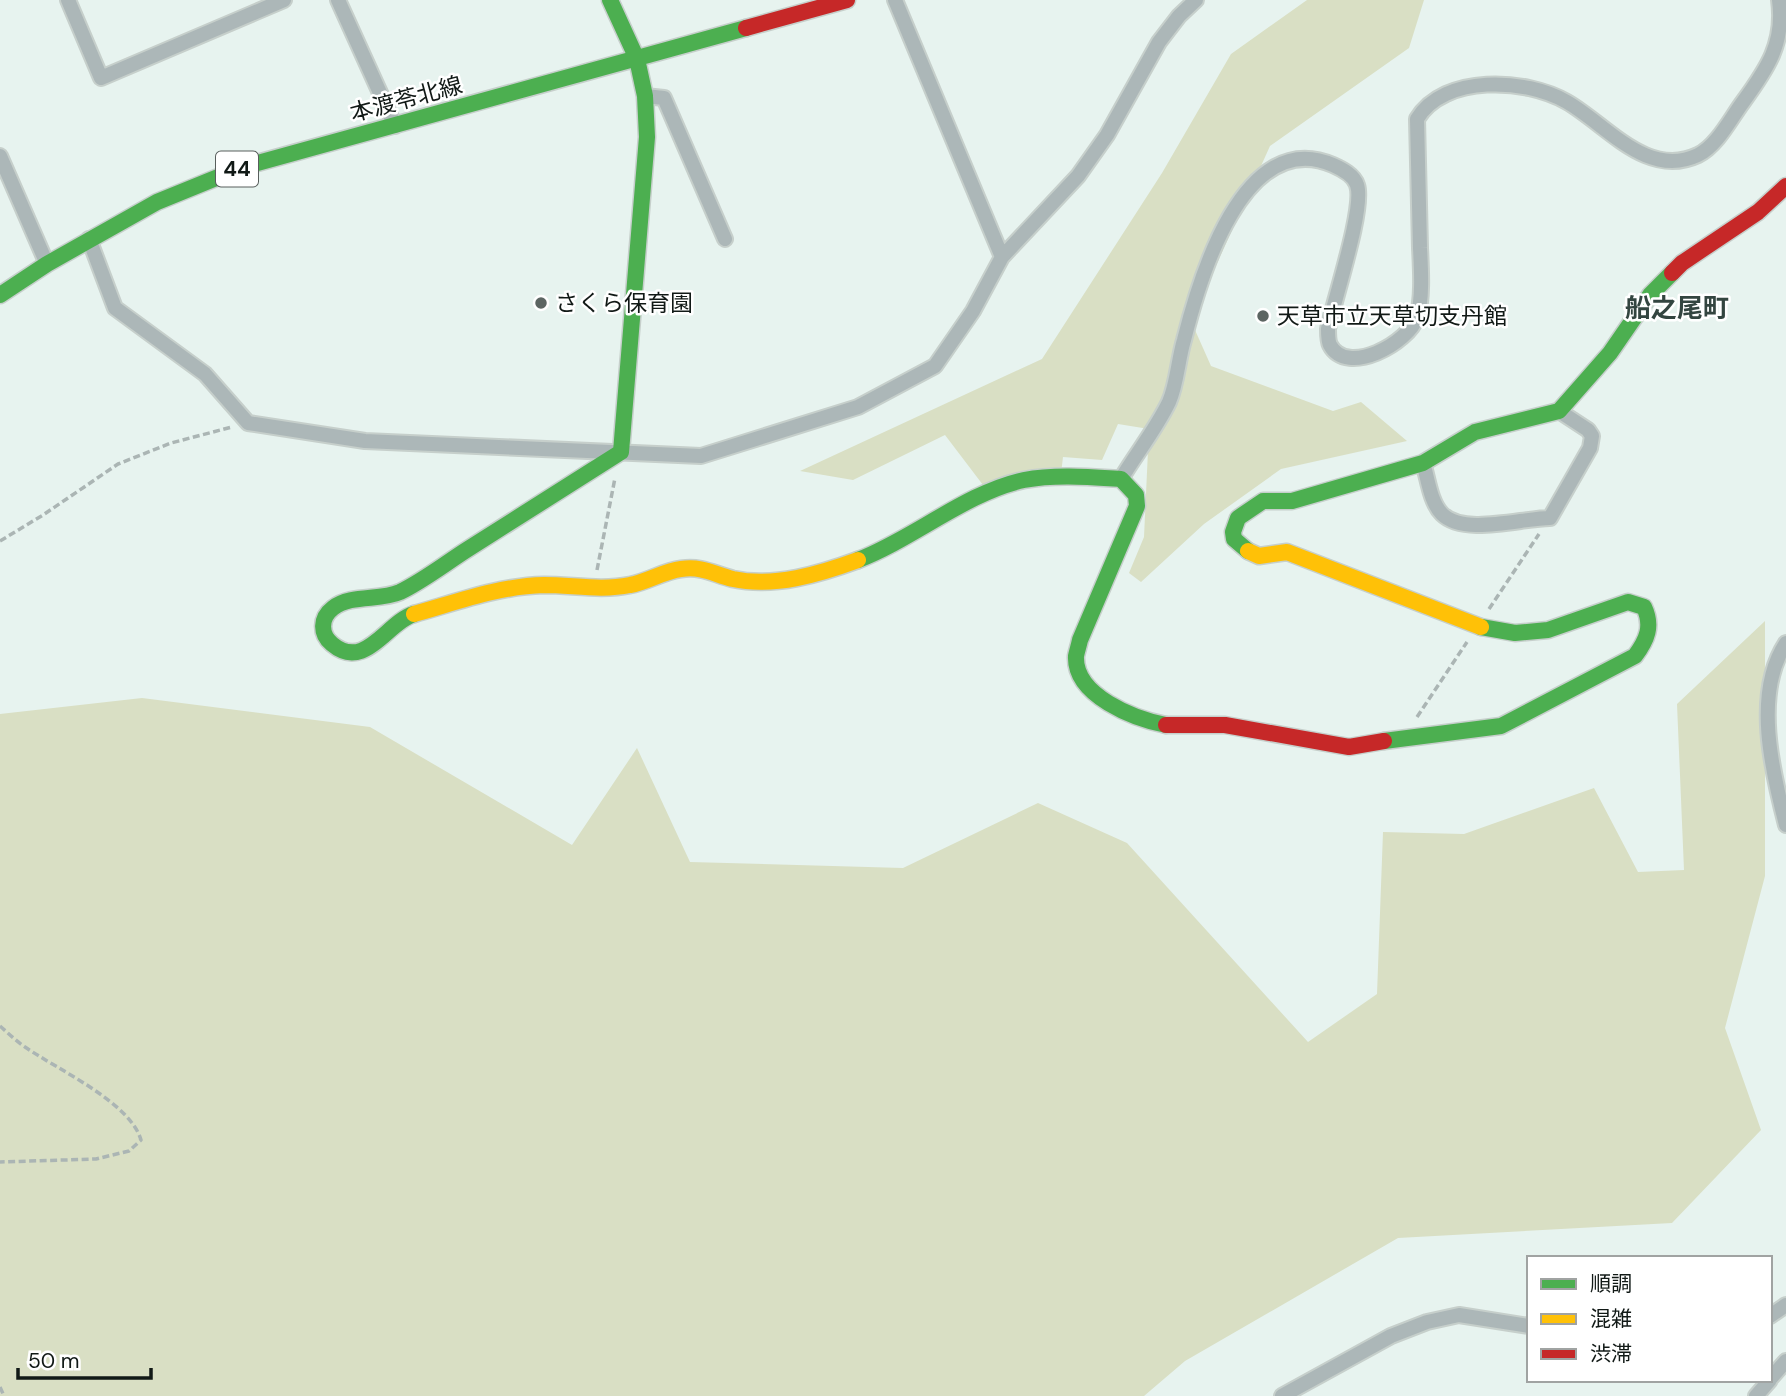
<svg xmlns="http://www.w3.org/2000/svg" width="1786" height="1396" font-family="'DM Sans','Noto Sans JP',sans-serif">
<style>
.green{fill:#d9dfc4}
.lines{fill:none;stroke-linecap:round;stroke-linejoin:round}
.street-casing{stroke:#c6cfcb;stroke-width:18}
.fast-casing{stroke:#c6cfcb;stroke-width:19}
.slow-casing{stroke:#c6cfcb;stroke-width:19}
.jam-casing{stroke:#c6cfcb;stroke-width:19}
.path{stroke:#abb5b4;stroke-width:3.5;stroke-dasharray:7 3.5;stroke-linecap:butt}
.street{stroke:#acb7b8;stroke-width:14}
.fast{stroke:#4caf50;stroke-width:16}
.slow{stroke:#ffc107;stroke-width:16}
.jam{stroke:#c62828;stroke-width:16}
.poi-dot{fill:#5c6562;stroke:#fff;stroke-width:2.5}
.labels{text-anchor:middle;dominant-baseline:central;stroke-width:5;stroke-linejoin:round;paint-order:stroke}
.shield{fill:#fff;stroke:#585e5c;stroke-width:2}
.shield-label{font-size:21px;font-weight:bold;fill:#111916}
.street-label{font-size:23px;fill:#111916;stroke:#fff}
.poi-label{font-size:23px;fill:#111916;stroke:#fff;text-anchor:start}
.quarter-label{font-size:26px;font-weight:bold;fill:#334540;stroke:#fff}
</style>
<rect width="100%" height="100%" fill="#e7f3ef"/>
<path class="green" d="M1307,0h117l-15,48 -139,98 -79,175 20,45 122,45 28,-9 46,39 -126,28 -77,55 -63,58 -12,-9 15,-36 5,-108 -31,-5 -16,36 -39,-3 -3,25 -77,3 -38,-50 -92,45 -53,-9 242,-112 120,-186 69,-119z
M1765,621v255l-40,152 36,102 -89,93 -274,15 -213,123 -41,35h-1144v-682l142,-16 228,29 202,118 65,-97 53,114 213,6 135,-65 89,40 181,199 69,-48 6,-162 81,2 130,-46 44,84 46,-2 -7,-166z"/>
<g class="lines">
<defs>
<path id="street" d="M68,0l33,78 183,-78
M338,0l57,126
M895,0l107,257
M645,96l19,2 61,141
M0,156l47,108
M89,239l26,69 90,66 43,49 117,18 336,15 157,-49 77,-41 38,-55 29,-54 76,-81 29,-41 52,-93 20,-26 17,-16
M1423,463c5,15 7,39 19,51 22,22 80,4 108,4l40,-70 2,-12 -4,-6 -29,-19
M1121,479c15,-25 35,-50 48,-77 8,-18 9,-42 15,-62 15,-60 59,-214 149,-175 9,4 21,10 24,20 8,22 -23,115 -29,144 0,5 0,12 2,16 17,32 79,-2 87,-28 6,-18 4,-49 3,-69 -1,-43 -2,-86 -3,-129 27,-45 109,-41 150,-17 40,23 80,77 131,53 19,-9 33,-37 45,-53 24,-33 42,-59 36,-102
M1786,643c-33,50 -14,128 0,182
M1770,1316l16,-11
M1770,1379l16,-18
M1282,1396l109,-60 36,-14 32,-7 70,11
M1756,1396l14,-16"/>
<path id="fast" d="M0,295l47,-31 110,-62 86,-35 503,-139
M1248,551l-14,-12 -1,-7 5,-14 25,-17h29l131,-38 52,-31 84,-21 51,-58 40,-58 22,-22
M858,560c55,-21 109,-68 166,-80 31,-6 66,-3 97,-1l15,16 1,11 -57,134c-1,5 -3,11 -4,16 -2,40 59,63 90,69
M414,614c-27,8 -49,58 -82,30 -12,-10 -12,-26 1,-36 18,-14 47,-7 67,-16 23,-11 46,-29 68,-43 51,-32 102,-65 153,-97l26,-315 -2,-41 -8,-37 -27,-59
M1384,741l117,-15 134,-70c12,-16 18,-30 9,-49l-16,-5 -80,28 -33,3 -34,-6"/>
<path id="slow" d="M1248,551l11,5 28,-4 194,75
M414,614c43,-12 85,-28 130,-29 29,0 57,6 86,0 17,-3 34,-14 51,-16 22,-3 32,5 52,10 41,9 87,-5 125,-19"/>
<path id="jam" d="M746,28l101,-28
M1672,273l10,-10 76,-51 28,-26
M1166,725h59l124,22 35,-6"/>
</defs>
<use href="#street" class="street-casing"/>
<use href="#fast" class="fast-casing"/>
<use href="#slow" class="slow-casing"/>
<use href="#jam" class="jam-casing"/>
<path class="path" d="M0,541l43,-26 75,-51 53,-21 61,-16
M597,570l18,-92
M1489,609l50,-75
M1417,717l50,-75
M0,1026c8,7 16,15 25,21 33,23 105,55 116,93l-12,11 -33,8 -96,3
M0,1387l4,9"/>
<use href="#street" class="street"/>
<use href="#fast" class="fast"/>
<use href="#slow" class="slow"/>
<use href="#jam" class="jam"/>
</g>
<g class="poi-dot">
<circle cx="541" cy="303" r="7"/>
<circle cx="1263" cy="316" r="7"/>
</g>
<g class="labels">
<rect class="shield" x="216" y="151.5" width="42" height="35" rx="5"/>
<g class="shield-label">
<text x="237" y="169">44</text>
</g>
<g class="street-label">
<text transform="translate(406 99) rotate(-15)">本渡苓北線</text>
</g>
<g class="poi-label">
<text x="555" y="303">さくら保育園</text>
<text x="1277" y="316">天草市立天草切支丹館</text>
</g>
<g class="quarter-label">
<text x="1677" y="308">船之尾町</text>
</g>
</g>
<rect x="1527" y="1256" width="245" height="126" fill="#ffffff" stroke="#a0a3a2" stroke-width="2"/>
<rect x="1541" y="1279" width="35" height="10" fill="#4caf50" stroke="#a0a3a2" stroke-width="2"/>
<text x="1590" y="1291" font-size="21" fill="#111916">順調</text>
<rect x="1541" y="1314" width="35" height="10" fill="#ffc107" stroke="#a0a3a2" stroke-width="2"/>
<text x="1590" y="1326" font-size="21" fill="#111916">混雑</text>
<rect x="1541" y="1349" width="35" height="10" fill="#c62828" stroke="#a0a3a2" stroke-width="2"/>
<text x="1590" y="1361" font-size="21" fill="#111916">渋滞</text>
<path d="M18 1368v10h133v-10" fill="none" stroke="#111916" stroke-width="3.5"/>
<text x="28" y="1368" font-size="21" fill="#111916" stroke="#ffffff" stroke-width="5" paint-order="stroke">50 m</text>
</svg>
